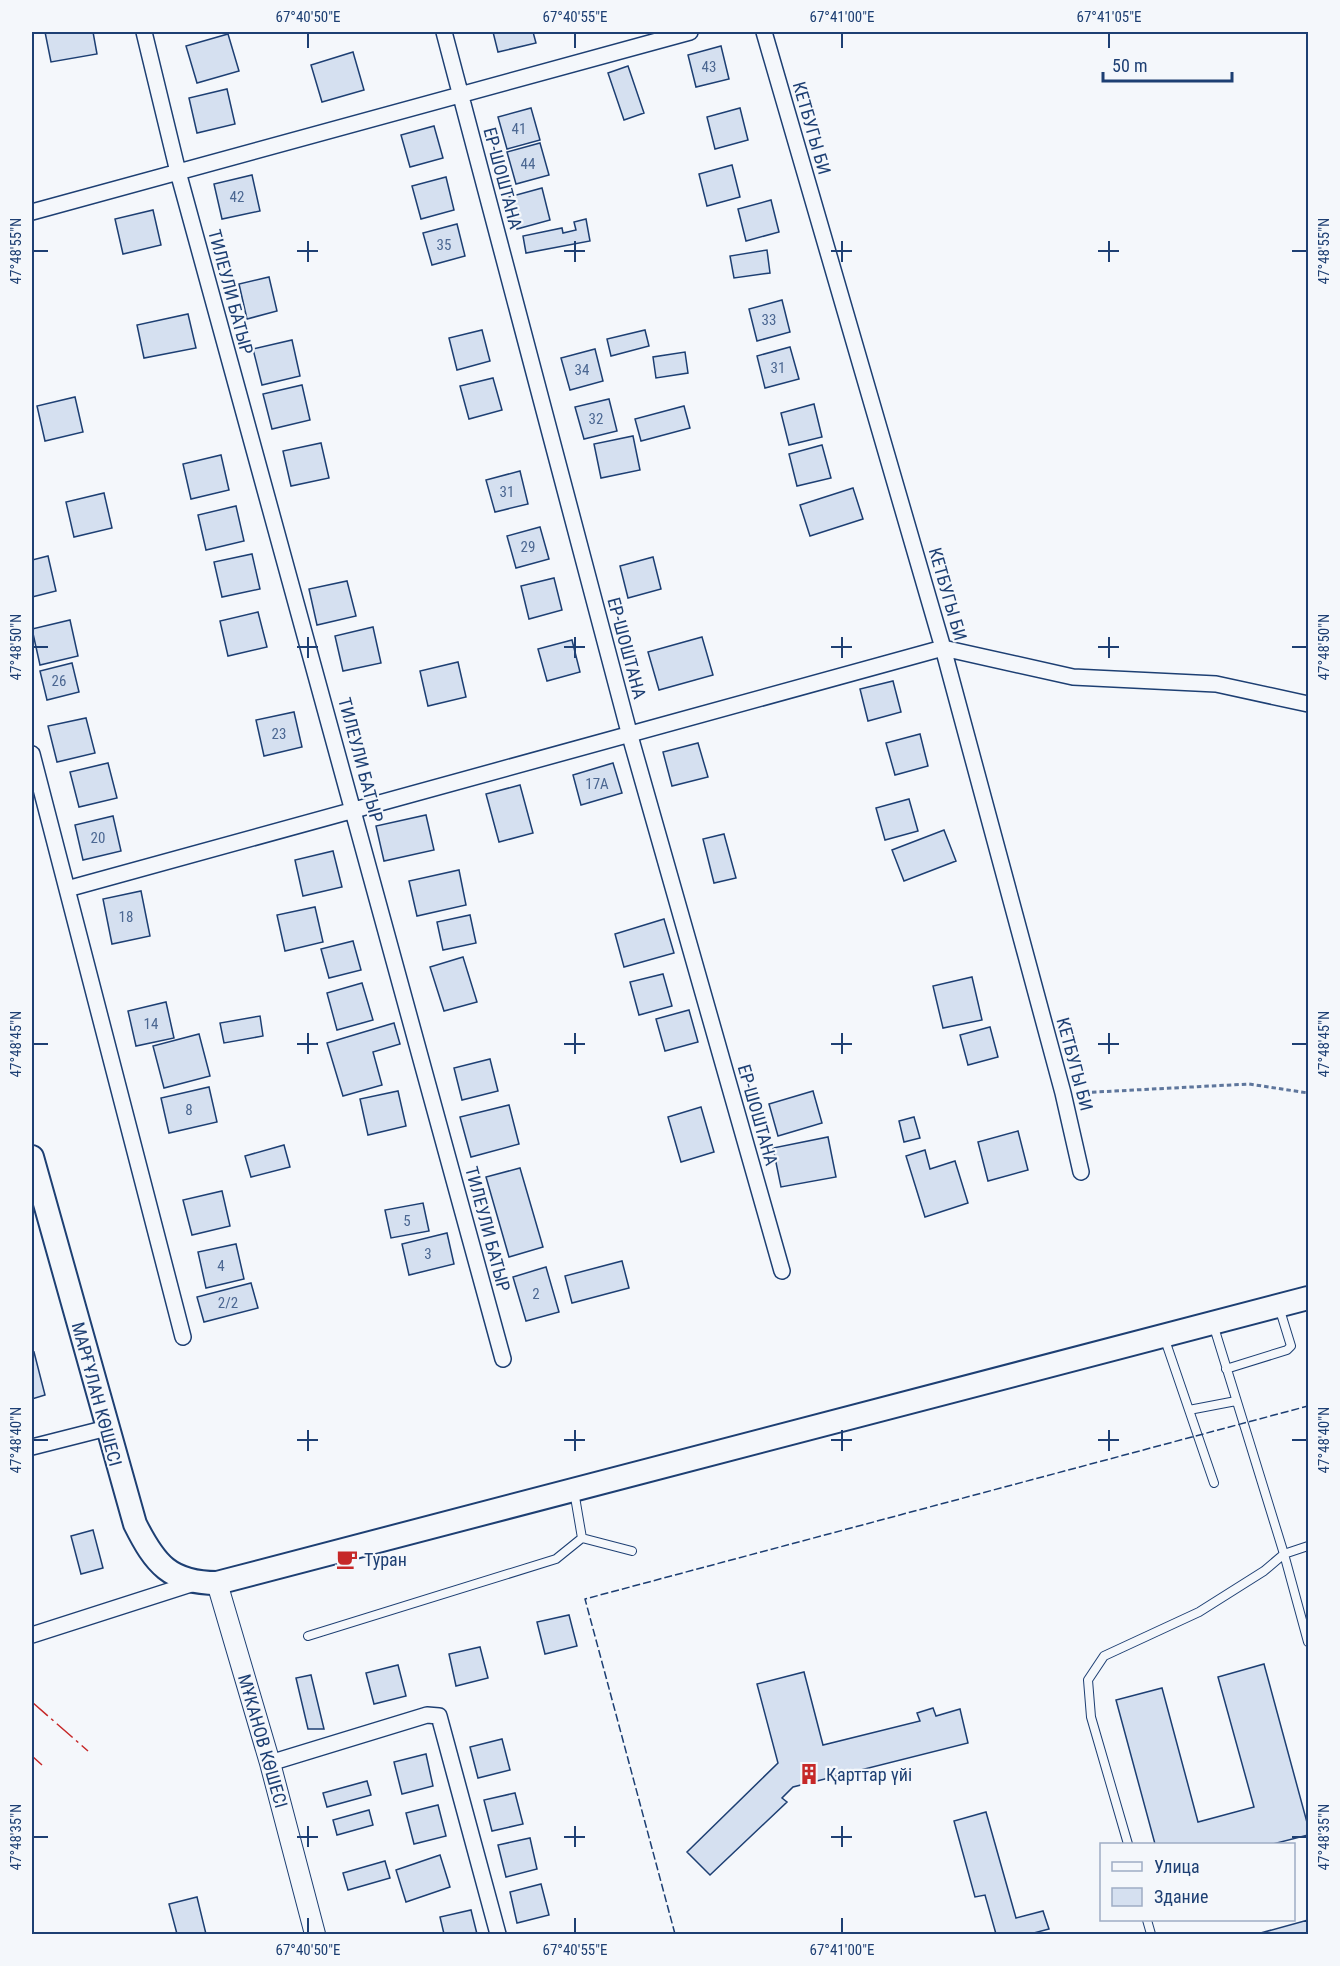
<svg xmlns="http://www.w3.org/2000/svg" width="1340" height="1966" font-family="'Roboto Condensed',sans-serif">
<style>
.building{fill:#d5e0f0;stroke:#1d3f73;stroke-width:1.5}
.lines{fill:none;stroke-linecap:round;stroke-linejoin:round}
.service-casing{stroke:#1d3f73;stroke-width:10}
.minor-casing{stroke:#1d3f73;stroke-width:18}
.tertiary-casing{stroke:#1d3f73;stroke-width:22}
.secondary-casing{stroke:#1d3f73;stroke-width:26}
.path{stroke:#5e769c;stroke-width:3;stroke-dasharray:4.5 3;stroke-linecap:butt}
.service{stroke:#f4f7fb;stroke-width:8}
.minor{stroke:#f4f7fb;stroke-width:15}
.tertiary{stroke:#f4f7fb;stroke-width:20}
.secondary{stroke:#f4f7fb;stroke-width:22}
.fence{stroke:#1d3f73;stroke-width:1.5;stroke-dasharray:8 3;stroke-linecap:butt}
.power{stroke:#c62828;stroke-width:1.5;stroke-dasharray:21 4.5 3 4.5;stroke-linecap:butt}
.ticks{fill:none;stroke:#1d3f73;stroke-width:2}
.labels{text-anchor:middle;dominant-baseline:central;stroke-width:4.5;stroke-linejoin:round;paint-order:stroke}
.number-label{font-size:15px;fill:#4b6792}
.street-label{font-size:18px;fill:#1d3f73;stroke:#f4f7fb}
.poi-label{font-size:18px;fill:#1d3f73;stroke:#f4f7fb;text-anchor:start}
.neatline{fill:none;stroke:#1d3f73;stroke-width:2}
.ticks-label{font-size:15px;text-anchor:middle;fill:#1d3f73}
</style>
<rect width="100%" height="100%" fill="#f4f7fb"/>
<path class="building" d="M45,32h48l4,22 -46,8z
M493,32h40l3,11 -38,9z
M228,34l11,37 -42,12 -11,-37z
M721,46l8,33 -33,8 -8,-32z
M353,52l11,38 -42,12 -11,-37z
M628,66l16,47 -20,7 -16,-47z
M227,89l8,35 -38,9 -8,-35z
M531,108l9,32 -33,9 -9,-32z
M740,108l8,32 -33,9 -8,-32z
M434,126l9,32 -33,9 -9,-32z
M540,143l9,32 -33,9 -9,-32z
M732,165l8,32 -33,9 -8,-32z
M252,175l8,36 -38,8 -8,-35z
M446,177l8,33 -33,9 -9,-33z
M542,188l8,32 -33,9 -8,-32z
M771,200l8,32 -33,9 -8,-32z
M153,210l8,35 -38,9 -8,-35z
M586,219l4,22 -64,12 -3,-17 39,-8 1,5 13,-3 -2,-8z
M457,224l8,32 -33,9 -9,-32z
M767,250l3,23 -36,5 -4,-22z
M269,277l8,34 -30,8 -8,-35z
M782,300l8,32 -33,9 -8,-32z
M188,314l8,34 -52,10 -7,-33z
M482,330l8,31 -33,9 -8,-32z
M645,330l4,16 -38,10 -4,-17z
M292,340l8,36 -38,9 -9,-36z
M790,347l9,32 -34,9 -8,-32z
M595,349l8,32 -33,9 -9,-32z
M685,352l3,21 -32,5 -3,-21z
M493,378l9,32 -33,9 -9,-33z
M302,385l8,35 -38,9 -9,-35z
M75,397l8,35 -38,9 -8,-35z
M609,399l8,32 -33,8 -9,-32z
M814,404l8,33 -33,8 -8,-32z
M684,406l6,22 -49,13 -6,-22z
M633,436l7,34 -39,8 -7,-34z
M321,443l8,35 -38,8 -8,-35z
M822,445l9,33 -34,8 -8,-32z
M221,455l8,35 -38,9 -8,-35z
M520,471l8,33 -33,8 -9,-32z
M853,488l10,31 -53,17 -10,-31z
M104,493l8,35 -38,9 -8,-35z
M236,506l8,35 -38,9 -8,-35z
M540,527l9,32 -33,9 -9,-32z
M252,554l8,35 -38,8 -8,-35z
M48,556l8,35 -24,6v-37z
M653,557l8,32 -33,9 -8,-32z
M554,578l8,32 -33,9 -8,-33z
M347,581l9,35 -39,9 -8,-36z
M258,612l9,35 -39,9 -8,-35z
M70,620l8,36 -38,9 -8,-36z
M373,627l8,36 -38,8 -8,-35z
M702,637l11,38 -54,15 -11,-38z
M572,640l8,32 -33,9 -9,-32z
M458,662l8,35 -38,9 -8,-35z
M72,663l7,29 -32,8 -7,-29z
M893,681l8,31 -33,9 -8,-32z
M294,712l8,35 -38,9 -8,-36z
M86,718l9,35 -38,9 -9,-36z
M920,734l8,32 -33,9 -9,-32z
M698,743l10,34 -36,9 -9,-34z
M108,763l9,35 -38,9 -9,-35z
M613,763l9,30 -41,12 -8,-30z
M520,785l13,48 -34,9 -13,-48z
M909,799l9,32 -33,9 -9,-32z
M426,815l8,35 -50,11 -8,-35z
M113,816l8,35 -38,9 -8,-35z
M944,830l12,31 -52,20 -12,-31z
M724,834l12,44 -22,5 -11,-44z
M333,851l9,36 -39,9 -8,-36z
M459,870l7,35 -49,11 -8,-35z
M141,891l9,45 -38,8 -9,-45z
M315,907l8,35 -38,9 -8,-36z
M470,915l6,28 -33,7 -6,-28z
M664,919l10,34 -50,14 -9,-33z
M353,941l8,29 -32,8 -8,-29z
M463,957l14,45 -33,9 -14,-44z
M663,974l9,32 -33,9 -9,-33z
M972,977l10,43 -39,8 -10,-42z
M362,983l11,37 -36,10 -10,-37z
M166,1002l8,36 -38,8 -8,-35z
M689,1010l9,32 -33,9 -9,-32z
M260,1016l3,20 -39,7 -4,-20z
M394,1023l6,21 -27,8 9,33 -39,11 -16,-53z
M990,1027l8,30 -30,8 -8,-30z
M199,1034l11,42 -46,12 -11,-42z
M490,1059l8,32 -36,9 -8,-32z
M209,1087l8,35 -48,11 -8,-35z
M398,1091l8,35 -38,9 -8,-36z
M813,1091l9,32 -44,13 -9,-32z
M509,1105l10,39 -48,13 -11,-40z
M701,1107l13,45 -33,10 -13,-45z
M914,1117l6,21 -16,4 -5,-21z
M1018,1131l10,39 -40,11 -10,-39z
M828,1137l8,40 -55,10 -8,-39z
M284,1145l6,22 -39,10 -6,-21z
M925,1150l5,19 25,-8 13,42 -43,14 -19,-61z
M520,1168l23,79 -34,10 -23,-80z
M222,1191l8,35 -38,9 -9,-35z
M423,1203l6,28 -38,7 -6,-28z
M447,1233l7,31 -45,11 -7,-31z
M236,1244l8,35 -38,9 -8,-36z
M622,1261l7,27 -57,15 -7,-27z
M546,1267l13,45 -33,9 -13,-44z
M251,1283l7,25 -54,14 -7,-25z
M34,1352l11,43 -13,4v-46z
M93,1530l10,38 -22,6 -10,-38z
M569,1615l8,31 -32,8 -8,-32z
M480,1647l8,31 -32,8 -7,-32z
M1264,1664l44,162v9l-35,9h-118l-39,-144 46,-12 36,134 56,-15 -36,-130z
M398,1665l8,31 -32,8 -8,-31z
M804,1672l19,73 97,-24 -3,-8 16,-5 3,8 24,-7 8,34 -175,44 -11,11 5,4 -77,73 -23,-23 91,-89 -21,-79z
M311,1675l13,54h-16l-12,-51z
M502,1739l8,31 -32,8 -8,-31z
M426,1754l7,32 -31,8 -8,-32z
M367,1781l4,14 -44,12 -4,-14z
M515,1793l8,31 -31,7 -8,-31z
M438,1805l8,31 -32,8 -8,-31z
M369,1810l4,15 -36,10 -4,-15z
M986,1812l30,106 27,-7 6,18 -19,5h-34l-11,-39 -10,2 -21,-76z
M530,1838l7,31 -31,8 -8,-32z
M440,1855l10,32 -44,15 -10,-32z
M385,1861l5,17 -42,12 -5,-17z
M541,1884l8,31 -32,8 -7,-31z
M197,1897l9,37h-29l-8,-30z
M471,1910l6,24h-33l-4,-17z
M1308,1920v14h-51z"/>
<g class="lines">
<defs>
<path id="service" d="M1164,1337l50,146
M1226,1369l61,-19 4,-4 -12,-39
M1189,1410l47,-9
M582,1538l50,13
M1308,1546l-24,8 24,88
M308,1636l248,-77 26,-21 -8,-47
M1128,1844l-37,-127 -3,-37 16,-24 95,-44 65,-41 20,-17 -71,-230
M1147,1920l4,14"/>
<path id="minor" d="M144,32l34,140 325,1187
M444,32l186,704 152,535
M764,32l179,616 120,445 18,79
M32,212l658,-180
M32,754l151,583
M67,889l876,-241 130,29 143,7 92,20
M32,1447l75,-19
M32,1635l162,-52
M270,1763l157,-48 12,1 59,218"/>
<path id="tertiary" d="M217,1583l53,180 45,171"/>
<path id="secondary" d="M32,1157l103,367c20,40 35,59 82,59l1091,-285"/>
</defs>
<use href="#service" class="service-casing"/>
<use href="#minor" class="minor-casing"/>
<use href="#tertiary" class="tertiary-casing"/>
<use href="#secondary" class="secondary-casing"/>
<path class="path" d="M1077,1093l172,-9 59,9"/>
<use href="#service" class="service"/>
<use href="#minor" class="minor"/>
<use href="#tertiary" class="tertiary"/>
<use href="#secondary" class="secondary"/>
<path class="fence" d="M675,1934l-90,-335 723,-193"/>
<path class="power" d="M32,1702l56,49
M32,1756l10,9"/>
</g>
<path class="ticks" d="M308,33v15M575,33v15M842,33v15M1109,33v15M308,241v21M575,241v21M842,241v21M1109,241v21M33,251h15M297,251h21M564,251h21M831,251h21M1098,251h21M1292,251h15M308,637v21M575,637v21M842,637v21M1109,637v21M33,647h15M297,647h21M564,647h21M831,647h21M1098,647h21M1292,647h15M308,1033v21M575,1033v21M842,1033v21M1109,1033v21M33,1044h15M297,1044h21M564,1044h21M831,1044h21M1098,1044h21M1292,1044h15M308,1430v21M575,1430v21M842,1430v21M1109,1430v21M33,1440h15M297,1440h21M564,1440h21M831,1440h21M1098,1440h21M1292,1440h15M308,1826v21M575,1826v21M842,1826v21M33,1837h15M297,1837h21M564,1837h21M831,1837h21M1292,1837h15M308,1918v15M575,1918v15M842,1918v15"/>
<defs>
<symbol id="cafe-bare" viewBox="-9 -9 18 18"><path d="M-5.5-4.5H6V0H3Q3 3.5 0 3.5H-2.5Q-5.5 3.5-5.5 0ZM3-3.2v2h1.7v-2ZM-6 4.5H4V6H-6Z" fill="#c62828" stroke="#f4f7fb" stroke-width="2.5" paint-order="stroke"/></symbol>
<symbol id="building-bare" viewBox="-9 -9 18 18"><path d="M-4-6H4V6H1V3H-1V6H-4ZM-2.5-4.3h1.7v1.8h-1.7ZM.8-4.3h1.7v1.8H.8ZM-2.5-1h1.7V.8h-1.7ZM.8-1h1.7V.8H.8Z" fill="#c62828" stroke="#f4f7fb" stroke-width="2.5" paint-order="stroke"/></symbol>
</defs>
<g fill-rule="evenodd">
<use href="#cafe-bare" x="332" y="1544" width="30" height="30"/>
<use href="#building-bare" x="794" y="1759" width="30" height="30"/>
</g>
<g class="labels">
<g class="number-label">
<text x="709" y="67">43</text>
<text x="519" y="129">41</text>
<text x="528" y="164">44</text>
<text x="237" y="197">42</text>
<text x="444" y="245">35</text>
<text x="769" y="320">33</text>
<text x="778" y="368">31</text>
<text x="582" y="370">34</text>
<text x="596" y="419">32</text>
<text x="507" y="492">31</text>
<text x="528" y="547">29</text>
<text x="59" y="681">26</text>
<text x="279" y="734">23</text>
<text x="597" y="784">17А</text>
<text x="98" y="838">20</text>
<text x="126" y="917">18</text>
<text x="151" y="1024">14</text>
<text x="189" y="1110">8</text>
<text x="407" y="1221">5</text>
<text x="428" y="1254">3</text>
<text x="221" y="1266">4</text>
<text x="536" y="1294">2</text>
<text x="228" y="1303">2/2</text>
</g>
<g class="street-label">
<text transform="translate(812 128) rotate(74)">КЕТБУГЫ БИ</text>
<text transform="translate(503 178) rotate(75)">ЕР-ШОШТАНА</text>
<text transform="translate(231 292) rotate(75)">ТИЛЕУЛИ БАТЫР</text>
<text transform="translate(948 594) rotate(74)">КЕТБУГЫ БИ</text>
<text transform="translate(627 648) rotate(75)">ЕР-ШОШТАНА</text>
<text transform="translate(361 760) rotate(75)">ТИЛЕУЛИ БАТЫР</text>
<text transform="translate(1075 1064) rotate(75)">КЕТБУГЫ БИ</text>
<text transform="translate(758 1115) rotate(74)">ЕР-ШОШТАНА</text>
<text transform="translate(488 1229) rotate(75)">ТИЛЕУЛИ БАТЫР</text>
<text transform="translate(97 1394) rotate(75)">МАРҒҰЛАН КӨШЕСІ</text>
<text transform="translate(263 1741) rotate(74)">МҰКАНОВ КӨШЕСІ</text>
</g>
<g class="poi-label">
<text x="364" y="1559">Туран</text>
<text x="826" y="1774">Қарттар үйі</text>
</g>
</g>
<rect width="1340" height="1966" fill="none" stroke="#f4f7fb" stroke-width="66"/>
<rect x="1100" y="1843" width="195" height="78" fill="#f4f7fb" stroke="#9eadc5" stroke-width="1.5"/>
<rect x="1112" y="1862" width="30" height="9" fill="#f4f7fb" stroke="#9eadc5" stroke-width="1.5"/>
<text x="1154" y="1873" font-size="18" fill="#1d3f73">Улица</text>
<rect x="1112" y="1888" width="30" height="18" fill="#d5e0f0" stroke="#9eadc5" stroke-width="1.5"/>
<text x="1154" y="1903" font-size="18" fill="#1d3f73">Здание</text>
<path d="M1103 72v9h129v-9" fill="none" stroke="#1d3f73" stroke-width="3"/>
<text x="1112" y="72" font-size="18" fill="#1d3f73" stroke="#f4f7fb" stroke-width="4.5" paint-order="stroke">50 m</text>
<rect x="33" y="33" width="1274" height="1900" class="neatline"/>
<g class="ticks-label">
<text x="308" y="22">67°40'50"E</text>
<text x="575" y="22">67°40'55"E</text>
<text x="842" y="22">67°41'00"E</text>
<text x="1109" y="22">67°41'05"E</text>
<text transform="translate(16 251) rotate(-90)" y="5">47°48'55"N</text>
<text transform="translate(1324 251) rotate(-90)" y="5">47°48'55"N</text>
<text transform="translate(16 647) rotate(-90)" y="5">47°48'50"N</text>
<text transform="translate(1324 647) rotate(-90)" y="5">47°48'50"N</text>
<text transform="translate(16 1044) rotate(-90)" y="5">47°48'45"N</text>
<text transform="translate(1324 1044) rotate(-90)" y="5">47°48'45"N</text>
<text transform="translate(16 1440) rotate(-90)" y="5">47°48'40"N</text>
<text transform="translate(1324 1440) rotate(-90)" y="5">47°48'40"N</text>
<text transform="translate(16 1837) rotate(-90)" y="5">47°48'35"N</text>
<text transform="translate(1324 1837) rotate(-90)" y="5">47°48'35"N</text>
<text x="308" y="1955">67°40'50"E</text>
<text x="575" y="1955">67°40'55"E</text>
<text x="842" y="1955">67°41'00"E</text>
</g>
</svg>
